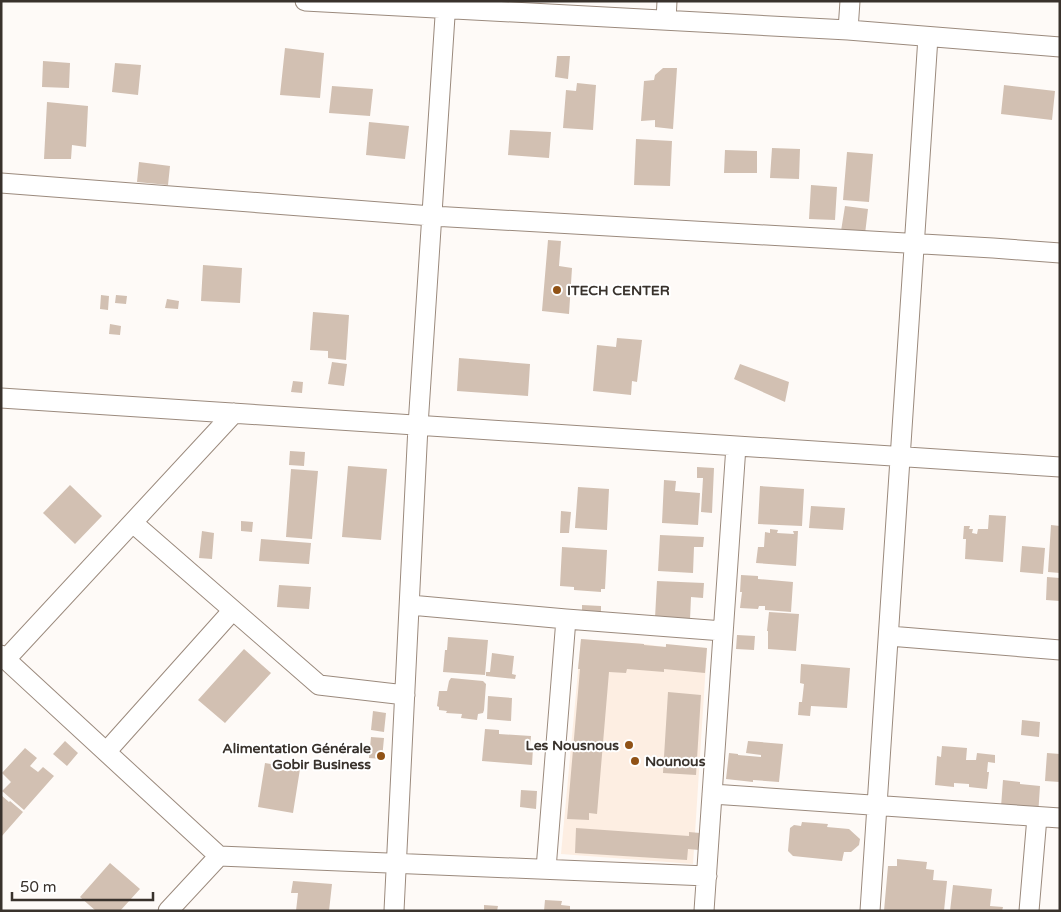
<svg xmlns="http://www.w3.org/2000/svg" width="1061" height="912" font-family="'Varela Round',sans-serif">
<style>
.built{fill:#fdeee2}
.building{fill:#d2c0b2}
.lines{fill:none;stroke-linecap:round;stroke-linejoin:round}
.minor-casing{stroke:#9b8a7d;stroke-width:21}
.minor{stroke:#fff;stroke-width:19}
.poi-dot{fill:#905216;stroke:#fff;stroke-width:2}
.labels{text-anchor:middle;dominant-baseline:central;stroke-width:4;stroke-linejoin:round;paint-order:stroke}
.poi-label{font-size:14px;font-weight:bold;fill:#39322c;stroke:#fff;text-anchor:start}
</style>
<rect width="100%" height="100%" fill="#fefaf7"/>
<path class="built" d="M581,639l63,5 21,3 1,-2 41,3 -14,216 -132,-10z"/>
<path class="building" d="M285,48l39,5 -4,45 -40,-3z
M557,56h13l-2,23 -13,-2z
M43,61l27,2 -1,25 -27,-1z
M115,63l26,2 -3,30 -26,-3z
M663,68h14l-4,61 -18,-2v-7l-14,1 3,-40 10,-1 1,-5z
M577,83l19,2 -3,45 -30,-2 3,-38 10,1z
M1004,85l51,6 -3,29 -51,-6z
M332,86l41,3 -3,27 -41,-3z
M47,102l41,4 -2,41 -14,-2 -1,14h-27z
M369,122l40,4 -4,33 -39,-4z
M510,130l41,2 -2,26 -41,-3z
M636,139l36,2 -2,45 -36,-1z
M772,148l28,1 -1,30 -29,-1z
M725,150l32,1v22h-33z
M847,152l26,2 -4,48 -26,-2z
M139,162l31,4 -2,19 -31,-3z
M811,185l26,2 -2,33 -26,-1z
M845,206l23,3 -3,25 -24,-3z
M548,240l13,1 -2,25 13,2 -3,46 -27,-3z
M203,265l39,3 -2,35 -39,-2z
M101,295l8,1 -1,14 -8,-1z
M116,295l11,1 -1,8 -11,-1z
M167,299l12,2 -1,8 -13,-1z
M313,312l36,3 -3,45 -18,-2v-7l-18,-1z
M110,324l11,2 -1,9 -11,-1z
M617,338l25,2 -5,42 -5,-1 -1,14 -38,-4 4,-46 19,2z
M459,358l71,6 -2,32 -71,-5z
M332,362l15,2 -3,22 -16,-2z
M740,364l49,18 -4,20 -51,-23z
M293,381l10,1 -1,11 -11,-1z
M290,451l15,1 -1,14 -15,-1z
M348,466l39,3 -6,71 -39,-3z
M697,467l17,1 -2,45 -11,-1 2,-34h-6z
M291,469l27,2 -6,68 -26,-2z
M664,480l12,1 -1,10 25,2 -2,32 -36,-2z
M70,485l32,31 -27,28 -32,-31z
M760,486l44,3 -2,37 -44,-2z
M578,487l31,2 -2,41 -32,-2z
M811,506l34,2 -2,22 -34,-2z
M561,511l10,1 -2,21h-9z
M989,515l17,1 -3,46 -38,-3 1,-20h-3l1,-13h6l-1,3h4l-1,4 5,1 1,-5h10z
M241,521l12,1 -1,10 -11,-1z
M1051,525l9,1v47l-12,-1z
M770,529l8,1 -1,3 17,1 -1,-3h5l-2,35 -40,-3 2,-16h6l1,-15 5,1z
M202,531l12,2 -2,26 -13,-1z
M660,535l44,2 -1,10h-9l-1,26 -35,-2z
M261,539l50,4 -2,21 -50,-3z
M1022,546l23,2 -2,26 -23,-2z
M562,547l45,3 -2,39h-4v3l-27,-2v-3l-14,-1z
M741,575l17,1v3l35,3 -2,30 -26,-2v-4h-6l-1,3 -18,-1 2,-16h-2z
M1047,577l13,1v23l-14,-1z
M657,581l47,2 -1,15 -12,-1 -1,23 -35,-2z
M279,585l32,2 -2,22 -32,-2z
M582,605l19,1v11l-19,-1z
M769,612l30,2 -3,37 -28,-2v-18h-1z
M737,635l18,1 -1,14 -18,-1z
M448,637l40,3 -3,35 -42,-3 2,-22h2z
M581,639l63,5v1l22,2v-3l41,4 -2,25 -41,-4v3l-37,-3 -1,4 -17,-1 -12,142 -8,-1v7l-22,-1 13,-150h-2z
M244,649l27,24 -46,50 -27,-23z
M492,653l22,3 -2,18 4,1 -1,4 -29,-3v-4h4z
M801,664l49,4 -3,40 -36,-2 -1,10 -12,-1 1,-13h3l2,-18 -4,-1z
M451,678l32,3 3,3 -2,26 -1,3 -5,1 -1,6 -16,-2 1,-4 -16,-1 1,-2 -8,-1v-3l-2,-1 2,-15h8l2,-10z
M668,692l33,3 -5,80 -33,-2z
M488,696l24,2 -1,23 -24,-2z
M373,711l13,2 -2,19 -13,-2z
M1022,720l18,2 -1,15 -18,-2z
M485,729l14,1v4l32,2 -1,11 3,1 -1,17 -50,-4z
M371,737l13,1 -2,21 -13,-1z
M65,741l13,12 -11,13 -14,-12z
M748,741l35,3 -4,38 -26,-2v2l-27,-3 3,-26 9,1v1l23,2v-2l-15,-2z
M942,746l25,2 -1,12h10l1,-7 18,2v8l-7,-1 -1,10h2l-2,17 -18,-2v-3l-15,-1v4l-19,-2 2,-29 4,1z
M25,748l12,10 -7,8 8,6 5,-5 11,9 -30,34 -22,-19 9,-9 -9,-9z
M1047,753l13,1v28l-15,-1z
M265,763l35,6 -7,44 -35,-6z
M1003,780l17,2v2l20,2 -2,30 -37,-9z
M521,790l16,1 -1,18 -16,-2z
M1,795l8,7 1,-1 13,11 -22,25z
M802,822l26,2 -1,3 22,2 11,10 -1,6 -8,7h-7l-2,9 -49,-5 -5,-5 2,-23 4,-3 7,1z
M576,828l113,8v-4l11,1 -1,17 -11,-1 -1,11 -112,-7z
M897,859l30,3 -1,7 8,1 -1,10 14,1 -3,30h-60l4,-45h9z
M110,863l30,26 -20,22h-24l-16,-14z
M293,881l39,3 -3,27h-33l2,-18h-7z
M953,885l39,4 -2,17 13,1 -1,4h-52z
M545,900l17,1 -1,4 9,1v5h-26z
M484,905l14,1 -1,5h-13z"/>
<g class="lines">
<defs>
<path id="minor" d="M305,1l543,29 212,17
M666,20l1,-19
M848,30l2,-29
M1,183l431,33 561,32 67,5
M1,398l1059,69
M133,523l186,162 86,10
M410,605l156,14 157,12
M889,636l171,14
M1,655l218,201 488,20
M6,659l228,-246
M106,752l127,-142
M712,794l348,24
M546,869l20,-250
M168,911l51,-55
M394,911l24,-485 28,-425
M704,911l32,-465
M870,911l58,-874
M1029,911l8,-94"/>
</defs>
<use href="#minor" class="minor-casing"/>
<use href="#minor" class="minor"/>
</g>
<g class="poi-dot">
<circle cx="557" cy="290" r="5"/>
<circle cx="629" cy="745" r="5"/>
<circle cx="381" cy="756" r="5"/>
<circle cx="635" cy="761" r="5"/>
</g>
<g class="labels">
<g class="poi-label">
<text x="567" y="290">ITECH CENTER</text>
<text x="619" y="745" text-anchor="end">Les Nousnous</text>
<text x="371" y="748" text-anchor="end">Alimentation Générale<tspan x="371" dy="16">Gobir Business</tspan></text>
<text x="645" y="761">Nounous</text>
</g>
</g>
<rect width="1061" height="912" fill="none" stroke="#39322c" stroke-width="5"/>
<path d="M12 892v8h141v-8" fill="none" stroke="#39322c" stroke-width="2.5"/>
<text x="20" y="892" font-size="15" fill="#39322c" stroke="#ffffff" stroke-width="4" paint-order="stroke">50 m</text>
</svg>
